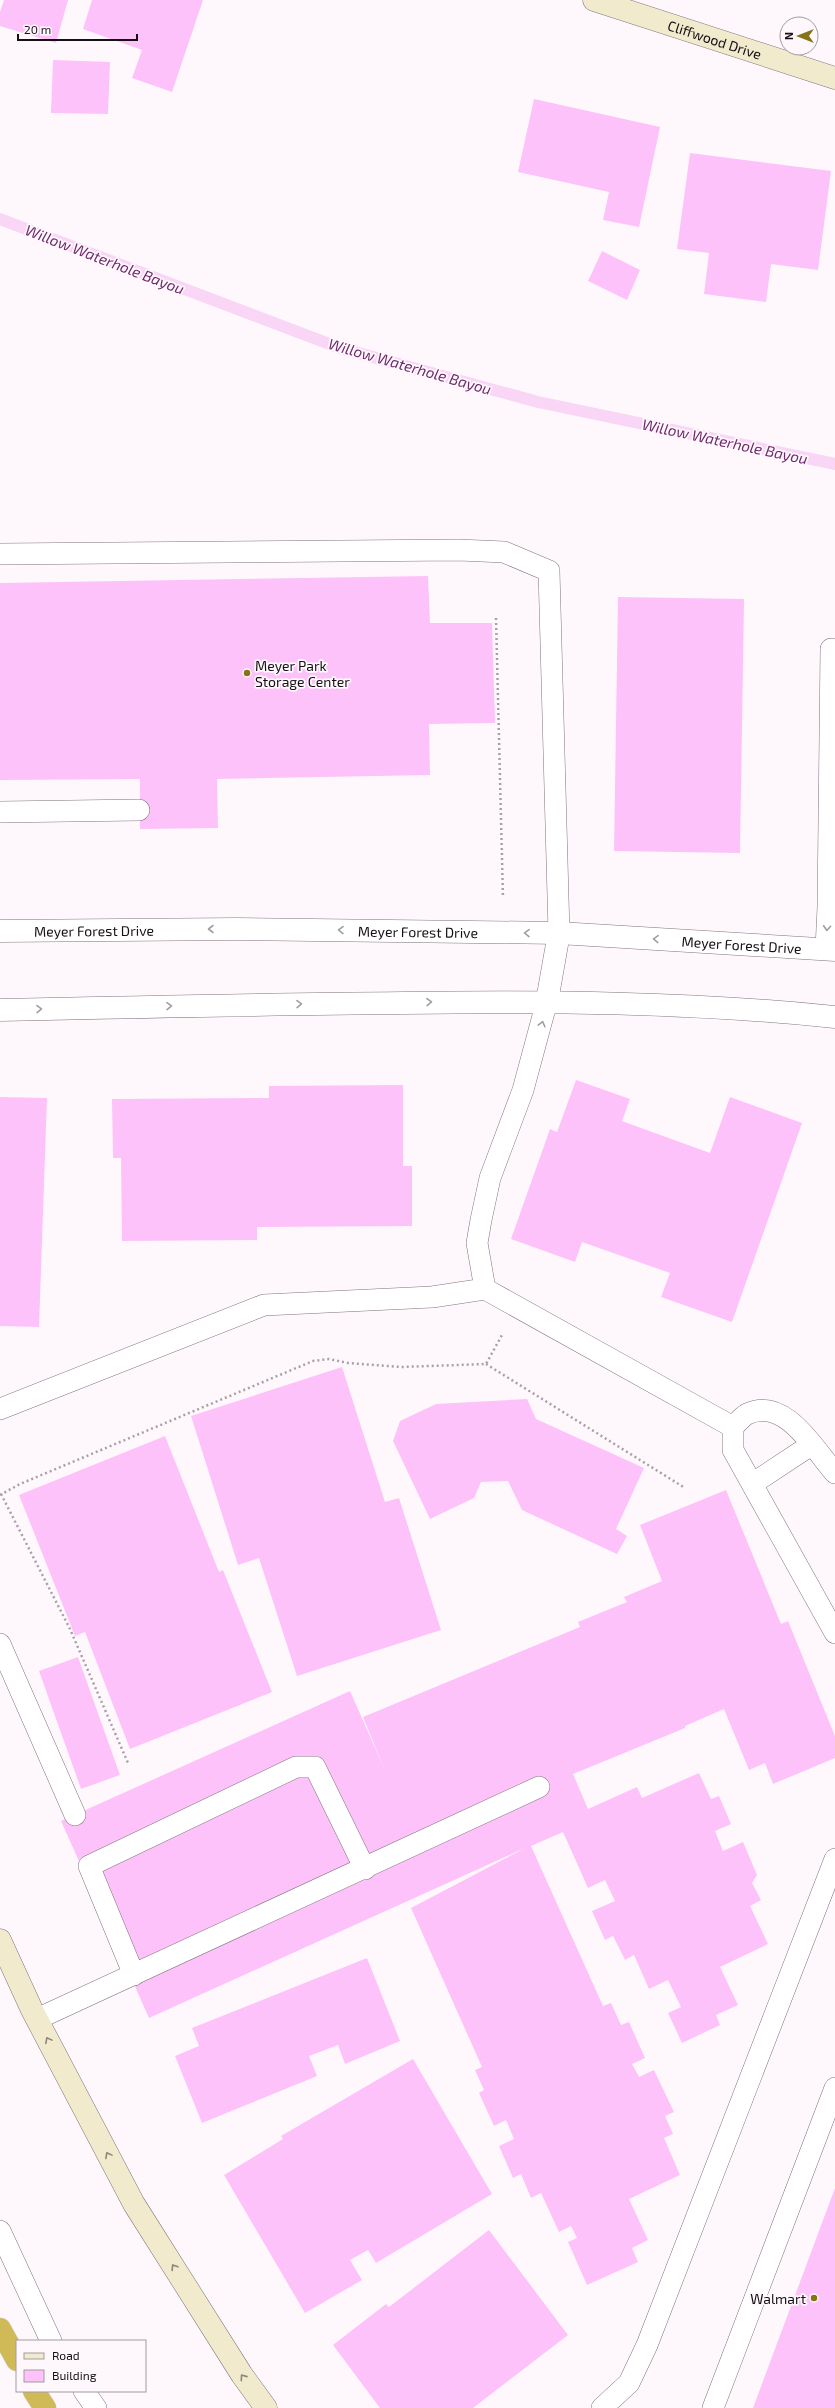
<svg xmlns="http://www.w3.org/2000/svg" width="835" height="2408" font-family="'Exo 2',sans-serif">
<style>
.lines{fill:none;stroke-linecap:round;stroke-linejoin:round}
.stream{stroke:#f9d5f6;stroke-width:12}
.building{fill:#fdc2f9}
.lane-casing{stroke:#80747f;stroke-width:22}
.street-casing{stroke:#80747f;stroke-width:23}
.secondary-casing{stroke:#80747f;stroke-width:23}
.highway-casing{stroke:#d5d4d5;stroke-width:23}
.path{stroke:#a7a1a6;stroke-width:2.5;stroke-dasharray:2 3;stroke-linecap:butt}
.lane{stroke:#fff;stroke-width:21}
.street{stroke:#fff;stroke-width:22}
.secondary{stroke:#f1eacd;stroke-width:22}
.highway{stroke:#d0ba58;stroke-width:22}
.oneway{stroke:#a19fa1}
.oneway2{stroke:#8e887a}
.poi-dot{fill:#867315;stroke:#fef8fd;stroke-width:1.5}
.labels{text-anchor:middle;dominant-baseline:central;stroke-width:3.5;stroke-linejoin:round;paint-order:stroke}
.street-label{font-size:14px;fill:#151014;stroke:#fef8fd}
.poi-label{font-size:14px;fill:#151014;stroke:#fef8fd;text-anchor:start}
.water-label{font-size:15px;font-style:italic;fill:#6d2a6a;stroke:#fef8fd}
</style>
<rect width="100%" height="100%" fill="#fef8fd"/>
<g class="lines">
<path class="stream" d="M0,219l340,129 198,54 297,62"/>
</g>
<path class="building" d="M4,0h64l-12,43 -56,-17v-14z
M92,0h111l-31,92 -40,-14 10,-28 -59,-21z
M53,60l57,2 -2,52 -57,-1z
M534,99l126,28 -21,100 -36,-7 6,-28 -91,-20z
M690,153l141,18 -13,99 -47,-6 -5,38 -62,-8 5,-41 -32,-4z
M602,251l38,19 -13,30 -39,-19z
M428,576l2,47h62l3,100 -66,1 1,51 -213,4 1,49 -78,1v-50l-140,1v-197z
M618,597l126,2 -4,254 -126,-2z
M576,1080l54,19 -8,22 88,32 20,-56 72,26 -70,199 -71,-25 9,-24 -88,-31 -7,20 -64,-23 39,-110 7,3z
M403,1085v81h9v60l-155,1v13l-135,1 -1,-83h-8l-1,-59 157,-1v-12z
M0,1097l47,1 -8,229 -39,-1z
M342,1367l43,135 14,-4 42,132 -144,46 -38,-118 -21,7 -47,-149z
M527,1399l9,20 108,49 -28,61 11,7 -10,18 -95,-44 -14,-29 -27,1 -7,16 -44,21 -37,-78 7,-20 36,-17z
M165,1436l54,136 4,-2 49,122 -142,57 -45,-117 -10,4 -56,-141z
M726,1490l55,134 7,-3 47,115v22l-62,26 -8,-21 -16,7 -25,-61 -39,17v2l-112,46 15,35 49,-22 5,11 57,-25 12,26 8,-3 12,28 -16,7 8,20 20,-9 14,33 -5,8 9,17 -11,6 18,38 -48,23 18,38 -22,10 4,10 -38,18 -14,-30 13,-6 -13,-27 -19,9 -15,-34 -9,5 -12,-24 -8,4 -13,-29 23,-10 -10,-21 -17,8 -25,-56 -32,14 72,160 8,-3 10,22 8,-3 16,36 -13,6 7,13 15,-7 20,42 -9,4 8,18 -9,4 16,37 -51,24 19,41 -16,8 6,14 -51,23 -19,-43 9,-4 -6,-12 -12,6 -18,-39 -10,5 -10,-24 -8,4 -14,-32 15,-7 -8,-19 -12,6 -15,-33 5,-3 -9,-20 7,-3 -71,-159 114,-60 -376,170 -88,-197 289,-130 34,77 -21,-51 217,-90 -2,-5 49,-20 -3,-5 38,-16 -22,-56z
M78,1657l42,118 -39,14 -42,-118z
M367,1958l33,83 -55,23 -7,-19 -29,11 8,20 -115,47 -27,-67 24,-10 -7,-18z
M413,2059l79,135 -116,69 -8,-13 -18,10 12,20 -57,33 -81,-138 59,-36 -2,-3z
M835,2188v220h-82z
M489,2230l79,105 -95,73h-93l-47,-63 53,-41 3,3z"/>
<g class="lines">
<defs>
<path id="lane" d="M0,554l459,-4 45,2 45,19 10,362
M0,812l139,-2
M826,949l2,-42 3,-258 4,1
M485,1289l-8,-46 4,-23 9,-42 33,-88 24,-89
M0,1409l264,-104 168,-8 53,-8 248,138
M835,1473c-21,-24 -50,-77 -88,-59 -5,3 -10,9 -14,13v23l102,183
M752,1484l59,-39
M0,1644l75,171
M134,1975l-45,-109 207,-99h19l50,102
M37,2019l502,-232
M0,2231l51,110
M84,2391l12,17
M602,2408l27,-25 18,-38 188,-486
M713,2408l122,-320"/>
<g id="street">
<path id="s1" d="M0,931l237,-2 322,4 276,17"/>
<path d="M547,1001l12,-68"/>
<path d="M0,1010c134,-3 269,-6 403,-7 144,-2 288,-1 432,14"/>
</g>
<g id="secondary">
<path id="s2" d="M594,0l241,78"/>
<path d="M0,1940l32,70 102,194 108,171 24,33"/>
</g>
<path id="highway" d="M0,2329l17,31
M34,2391l11,17"/>
</defs>
<use href="#lane" class="lane-casing"/>
<use href="#street" class="street-casing"/>
<use href="#secondary" class="secondary-casing"/>
<use href="#highway" class="highway-casing"/>
<path class="path" d="M496,618l7,280
M486,1364l199,124
M1,1494l69,135 58,134
M0,1495l20,-11 293,-123 16,-2 19,4 53,4 85,-3 16,-29"/>
<use href="#lane" class="lane"/>
<use href="#street" class="street"/>
<use href="#secondary" class="secondary"/>
<use href="#highway" class="highway"/>
</g>
<defs><path id="oneway-chevron" d="M-2-3.5L2.5 0L-2 3.5" fill="none" stroke-width="1.6" stroke-linecap="round" stroke-linejoin="round"/></defs>
<g class="oneway">
<use href="#oneway-chevron" transform="translate(827 928) rotate(94)"/>
<use href="#oneway-chevron" transform="translate(211 929) rotate(180)"/>
<use href="#oneway-chevron" transform="translate(341 930) rotate(-179)"/>
<use href="#oneway-chevron" transform="translate(527 933) rotate(-179)"/>
<use href="#oneway-chevron" transform="translate(656 939) rotate(-177)"/>
<use href="#oneway-chevron" transform="translate(429 1002) rotate(-1)"/>
<use href="#oneway-chevron" transform="translate(299 1004) rotate(-1)"/>
<use href="#oneway-chevron" transform="translate(169 1006) rotate(-1)"/>
<use href="#oneway-chevron" transform="translate(39 1009) rotate(-1)"/>
<use href="#oneway-chevron" transform="translate(542 1024) rotate(-76)"/>
</g>
<g class="oneway2">
<use href="#oneway-chevron" transform="translate(48 2040) rotate(-118)"/>
<use href="#oneway-chevron" transform="translate(108 2155) rotate(-118)"/>
<use href="#oneway-chevron" transform="translate(174 2267) rotate(-122)"/>
<use href="#oneway-chevron" transform="translate(243 2377) rotate(-125)"/>
</g>
<g class="poi-dot">
<circle cx="247" cy="673" r="4"/>
<circle cx="814" cy="2298" r="4"/>
</g>
<g class="labels">
<g class="street-label">
<text stroke="none"><textPath href="#s2" startOffset="127">Cliffwood Drive</textPath></text>
<text stroke="none"><textPath href="#s1" startOffset="94">Meyer Forest Drive</textPath></text>
<text stroke="none"><textPath href="#s1" startOffset="418">Meyer Forest Drive</textPath></text>
<text stroke="none"><textPath href="#s1" startOffset="742">Meyer Forest Drive</textPath></text>
</g>
<g class="poi-label">
<text x="255" y="665">Meyer Park<tspan x="255" dy="16">Storage Center</tspan></text>
<text x="806" y="2298" text-anchor="end">Walmart</text>
</g>
<g class="water-label">
<text transform="translate(105 259) rotate(21)">Willow Waterhole Bayou</text>
<text transform="translate(410 366) rotate(16)">Willow Waterhole Bayou</text>
<text transform="translate(725 441) rotate(12)">Willow Waterhole Bayou</text>
</g>
</g>
<rect x="16" y="2340" width="130" height="52" fill="#fef8fd" stroke="#a19ba0"/>
<rect x="24" y="2353" width="20" height="6" fill="#f1eacd" stroke="#a19ba0"/>
<text x="52" y="2360" font-size="12" fill="#151014">Road</text>
<rect x="24" y="2370" width="20" height="12" fill="#fdc2f9" stroke="#a19ba0"/>
<text x="52" y="2380" font-size="12" fill="#151014">Building</text>
<g transform="translate(799 36) rotate(270)"><circle r="19" fill="#fef8fd" stroke="#a19ba0"/>
<path d="M0-3L7 15L0 10L-7 15Z" fill="#867315"/>
<text y="-6" font-size="11" font-weight="bold" text-anchor="middle" fill="#151014">N</text>
</g>
<path d="M18 34v6h119v-6" fill="none" stroke="#151014" stroke-width="2"/>
<text x="24" y="34" font-size="12" fill="#151014" stroke="#fef8fd" stroke-width="3" paint-order="stroke">20 m</text>
</svg>
